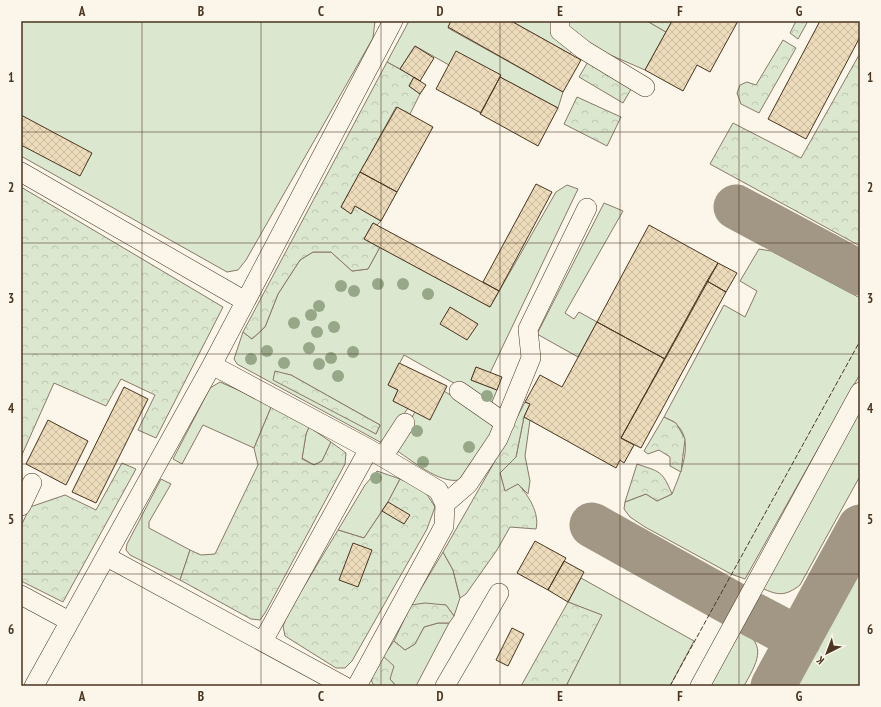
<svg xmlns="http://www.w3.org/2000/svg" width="881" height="707" font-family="'PT Sans Narrow',sans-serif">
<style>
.green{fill:#dce7d0;stroke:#887966;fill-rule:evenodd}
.forest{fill:url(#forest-crowns);stroke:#887966}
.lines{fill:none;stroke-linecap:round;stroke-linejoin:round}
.taxiway{stroke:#a29684;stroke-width:45}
.building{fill:url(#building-cross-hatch);stroke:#4a3520}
.minor-casing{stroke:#4a3520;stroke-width:20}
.minor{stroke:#fbf6e9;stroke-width:19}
.fence{stroke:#4a3520;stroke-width:1;stroke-dasharray:5 2;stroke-linecap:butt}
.tree{fill:#96a887}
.grid{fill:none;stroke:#4a3520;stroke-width:1;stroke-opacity:0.55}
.neatline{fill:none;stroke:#4a3520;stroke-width:1.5}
.grid-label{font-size:13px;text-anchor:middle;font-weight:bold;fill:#4a3520}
</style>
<defs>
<pattern id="forest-crowns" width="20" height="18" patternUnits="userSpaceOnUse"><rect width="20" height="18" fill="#dce7d0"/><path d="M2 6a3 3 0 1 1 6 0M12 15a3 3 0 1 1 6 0" fill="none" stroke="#bec7b2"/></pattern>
<pattern id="building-cross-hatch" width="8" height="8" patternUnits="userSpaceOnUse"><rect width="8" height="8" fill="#ecdcbc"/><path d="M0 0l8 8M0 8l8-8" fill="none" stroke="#ccbda1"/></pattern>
</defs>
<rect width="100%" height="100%" fill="#fbf6e9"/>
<path class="green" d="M21,21h354l-2,17 -127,222 -8,10 -11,2 -206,-116z
M409,21h42l-3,7 115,64 -5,16 -58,-31 -51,-12 -34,-19 -15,23 -13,-7z
M511,21h136l19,11 -21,38 -67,-29 -8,13z
M567,185l11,4 -88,184 -14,-6 -5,13 26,10 -6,14 -87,-49 -16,30 10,5 -5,11 15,7 -21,31 -7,3 -143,-78 -3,-5 9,-27 9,7 13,-12 13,-33 22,-34 13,-8h18l21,19 16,-2 12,-22 110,60 66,-115zM275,372l16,3 89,50 -4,9z
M604,203l19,8 -58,102 9,6 5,-7 18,10 -19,35 -41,-23z
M759,249l12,2 89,47v76l-115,205 -14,-5 -86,-47 -15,-10 -6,-8 1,-7 21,-8 11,7 15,-7c8,-20 24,-54 3,-71 -3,-3 -8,-4 -11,-6l60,-112 21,12 12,-26 -17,-10z
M220,382l52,23 -18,43 -51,-23 -21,39 -9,-5 37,-71z
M444,391l44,28 6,10 -35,51c-20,4 -49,-21 -66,-32l22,-36z
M860,410v66l-60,109c-14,11 -22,11 -38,3z
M524,417l6,3 -5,36 5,25 -2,13 -10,-10 -13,8 -5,-19 16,-16z
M309,427l22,15 -9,19 -8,4 -12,-7 4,-24z
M377,471l23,8 -12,23 -24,36 -26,-8 27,-45z
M161,479l10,5 -22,38v6l41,22 -10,30 -50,-25 -4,-5 1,-6z
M443,552l10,18 7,28 -6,18 -8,-11h-35z
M860,565v121h-65z
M581,578l113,63 -24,45h-104l35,-71 -33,-13z
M438,623h11l-33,63h-20l-6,-7 -7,-23 11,-15 11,9 10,-6 9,-17z
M741,630c28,15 15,34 3,56h-34z"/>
<path class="forest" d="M647,21h25l-6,11z
M796,21h12l-10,18 -8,-6z
M783,40l13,8 -37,65 -18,-9 -4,-11 3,-8 7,-3 9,3z
M859,55l1,1v190l-150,-82 23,-41 68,35z
M589,60l45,24 -11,19 -44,-26z
M387,62l27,15 -5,9 11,8 -10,20 -14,-7 -55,100 10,6 4,-7 26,15 -4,4 -4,-2 -9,16 16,8 -12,22 -16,2 -21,-19h-18l-13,8 -22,34 -13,33 -13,12 -9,-7z
M577,97l44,20 -14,29 -43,-22z
M21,187l202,120 -67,131 -18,-8 17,-35 -34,-16 -15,27 -52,-23 -33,74z
M275,371l16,4 89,50 -4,9 -103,-54z
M525,402l5,2 -6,13 -8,40 -16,16 5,18 13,-7c10,11 22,29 18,45l-26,-2 -13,23 -31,44 -6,4 -7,-28 -10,-18 48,-84z
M272,405l37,22 -3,7 -4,25 12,6 8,-4 9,-19 15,11 -1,11 -80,149 -5,7 -9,-1 -71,-39 10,-30 11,5 14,-1 43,-89 -4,-17z
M664,417l12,6 9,16 -4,33 -11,-6v-9l-11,-7 -11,4 -4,-3z
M122,463l14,6 -73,133 -42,-21v-55l9,-19 35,-12 31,15z
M637,464c23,8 25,6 35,30l-15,7 -11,-7 -21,8z
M400,479l24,11 11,17 -8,22 -75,132 -7,7h-9l-51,-32 -2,-10 5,-13 50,-83 26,8 24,-36z
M568,602l34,13 -36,71h-45z
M425,603l21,2 8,11 -5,7h-11l-14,4 -9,17 -10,6 -11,-9 17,-36z
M383,656l11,10 -4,13 6,7h-22l-3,-6 7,-16z"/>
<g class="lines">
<path class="taxiway" d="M736,207l124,66
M592,525l150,84 57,30
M773,686l87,-159"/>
</g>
<path class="building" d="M451,21h60l70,39 -18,32 -115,-65z
M672,21h66l-28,51 -13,-7 -14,26 -38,-21z
M820,21h40v16l-54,102 -38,-20z
M415,46l19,12 -14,23 -20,-12z
M456,51l45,24 -20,38 -45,-24z
M414,77l12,8 -6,9 -11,-8z
M500,77l58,31 -20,38 -58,-32z
M397,107l36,20 -36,65 -37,-20z
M21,115l71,38 -12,23 -59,-31z
M360,172l37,20 -16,29 -26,-15 -4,8 -10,-7z
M536,184l16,8 -53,99 -16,-9z
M373,223l126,68 -9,16 -126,-68z
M649,225l69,38 -53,96 -68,-37z
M718,263l19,10 -11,19 -19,-11z
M707,281l19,11 -85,156 -20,-10z
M450,307l28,17 -11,16 -27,-16z
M597,322l68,37 -44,79 13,7 -10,18 -4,-3 -4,8 -92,-51 6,-13 -5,-2 15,-27 22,12z
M399,363l48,23 -17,34 -37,-19 5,-11 -10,-5z
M476,367l26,10 -5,13 -26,-10z
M124,387l24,12 -52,104 -24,-11z
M48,420l40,21 -22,44 -40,-21z
M388,502l22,13 -6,9 -22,-13z
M535,541l31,17 -18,32 -31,-17z
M353,543l19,7 -14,37 -19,-7z
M564,561l20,11 -16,30 -20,-12z
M512,628l12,6 -16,32 -12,-6z"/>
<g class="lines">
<defs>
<path id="minor" d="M560,21v10l24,19 61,37
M21,172l224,129
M212,365l157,84 -106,192
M459,391l46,32
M383,457l22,-34
M445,504l23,-20 30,-45 33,-81 -3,-29 59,-121
M21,506l11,-23
M107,557l237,129
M21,595l48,26
M34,686l178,-321 181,-344
M357,686l87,-160 1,-22 -7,-14 -69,-41
M445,686l54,-93
M700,686l160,-294"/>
</defs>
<use href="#minor" class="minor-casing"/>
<use href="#minor" class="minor"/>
<path class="fence" d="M670,686l190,-345"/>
</g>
<g class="tree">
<circle cx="378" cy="284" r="6"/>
<circle cx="403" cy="284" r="6"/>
<circle cx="341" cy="286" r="6"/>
<circle cx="354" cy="291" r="6"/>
<circle cx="428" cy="294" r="6"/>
<circle cx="319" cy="306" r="6"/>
<circle cx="311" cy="315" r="6"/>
<circle cx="294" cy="323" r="6"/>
<circle cx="334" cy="327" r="6"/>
<circle cx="317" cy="332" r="6"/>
<circle cx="309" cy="348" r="6"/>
<circle cx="267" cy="351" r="6"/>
<circle cx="353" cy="352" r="6"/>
<circle cx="331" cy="358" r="6"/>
<circle cx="251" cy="359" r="6"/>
<circle cx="284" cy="363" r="6"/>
<circle cx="319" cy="364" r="6"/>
<circle cx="338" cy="376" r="6"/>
<circle cx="487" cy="396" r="6"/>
<circle cx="417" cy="431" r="6"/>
<circle cx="469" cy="447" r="6"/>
<circle cx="423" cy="462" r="6"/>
<circle cx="376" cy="478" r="6"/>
</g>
<path class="grid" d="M142,21v665M261,21v665M381,21v665M500,21v665M620,21v665M739,21v665M21,132h839M21,243h839M21,354h839M21,464h839M21,574h839"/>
<rect width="881" height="707" fill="none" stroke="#fbf6e9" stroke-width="44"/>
<g transform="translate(827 653) rotate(222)" stroke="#fbf6e9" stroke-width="3" paint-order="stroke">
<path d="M0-3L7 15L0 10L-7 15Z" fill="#4a3520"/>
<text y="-6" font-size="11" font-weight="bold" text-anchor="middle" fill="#4a3520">K</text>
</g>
<rect x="22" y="22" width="837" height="663" class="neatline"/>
<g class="grid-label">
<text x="82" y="16">A</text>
<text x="201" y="16">B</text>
<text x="321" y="16">C</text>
<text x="440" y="16">D</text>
<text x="560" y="16">E</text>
<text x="680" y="16">F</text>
<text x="799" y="16">G</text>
<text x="11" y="82">1</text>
<text x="870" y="82">1</text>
<text x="11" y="192">2</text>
<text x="870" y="192">2</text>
<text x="11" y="303">3</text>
<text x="870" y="303">3</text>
<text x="11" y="413">4</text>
<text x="870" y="413">4</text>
<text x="11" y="524">5</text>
<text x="870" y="524">5</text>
<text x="11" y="634">6</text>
<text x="870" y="634">6</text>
<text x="82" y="701">A</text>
<text x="201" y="701">B</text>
<text x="321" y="701">C</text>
<text x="440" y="701">D</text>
<text x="560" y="701">E</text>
<text x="680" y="701">F</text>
<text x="799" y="701">G</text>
</g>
</svg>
